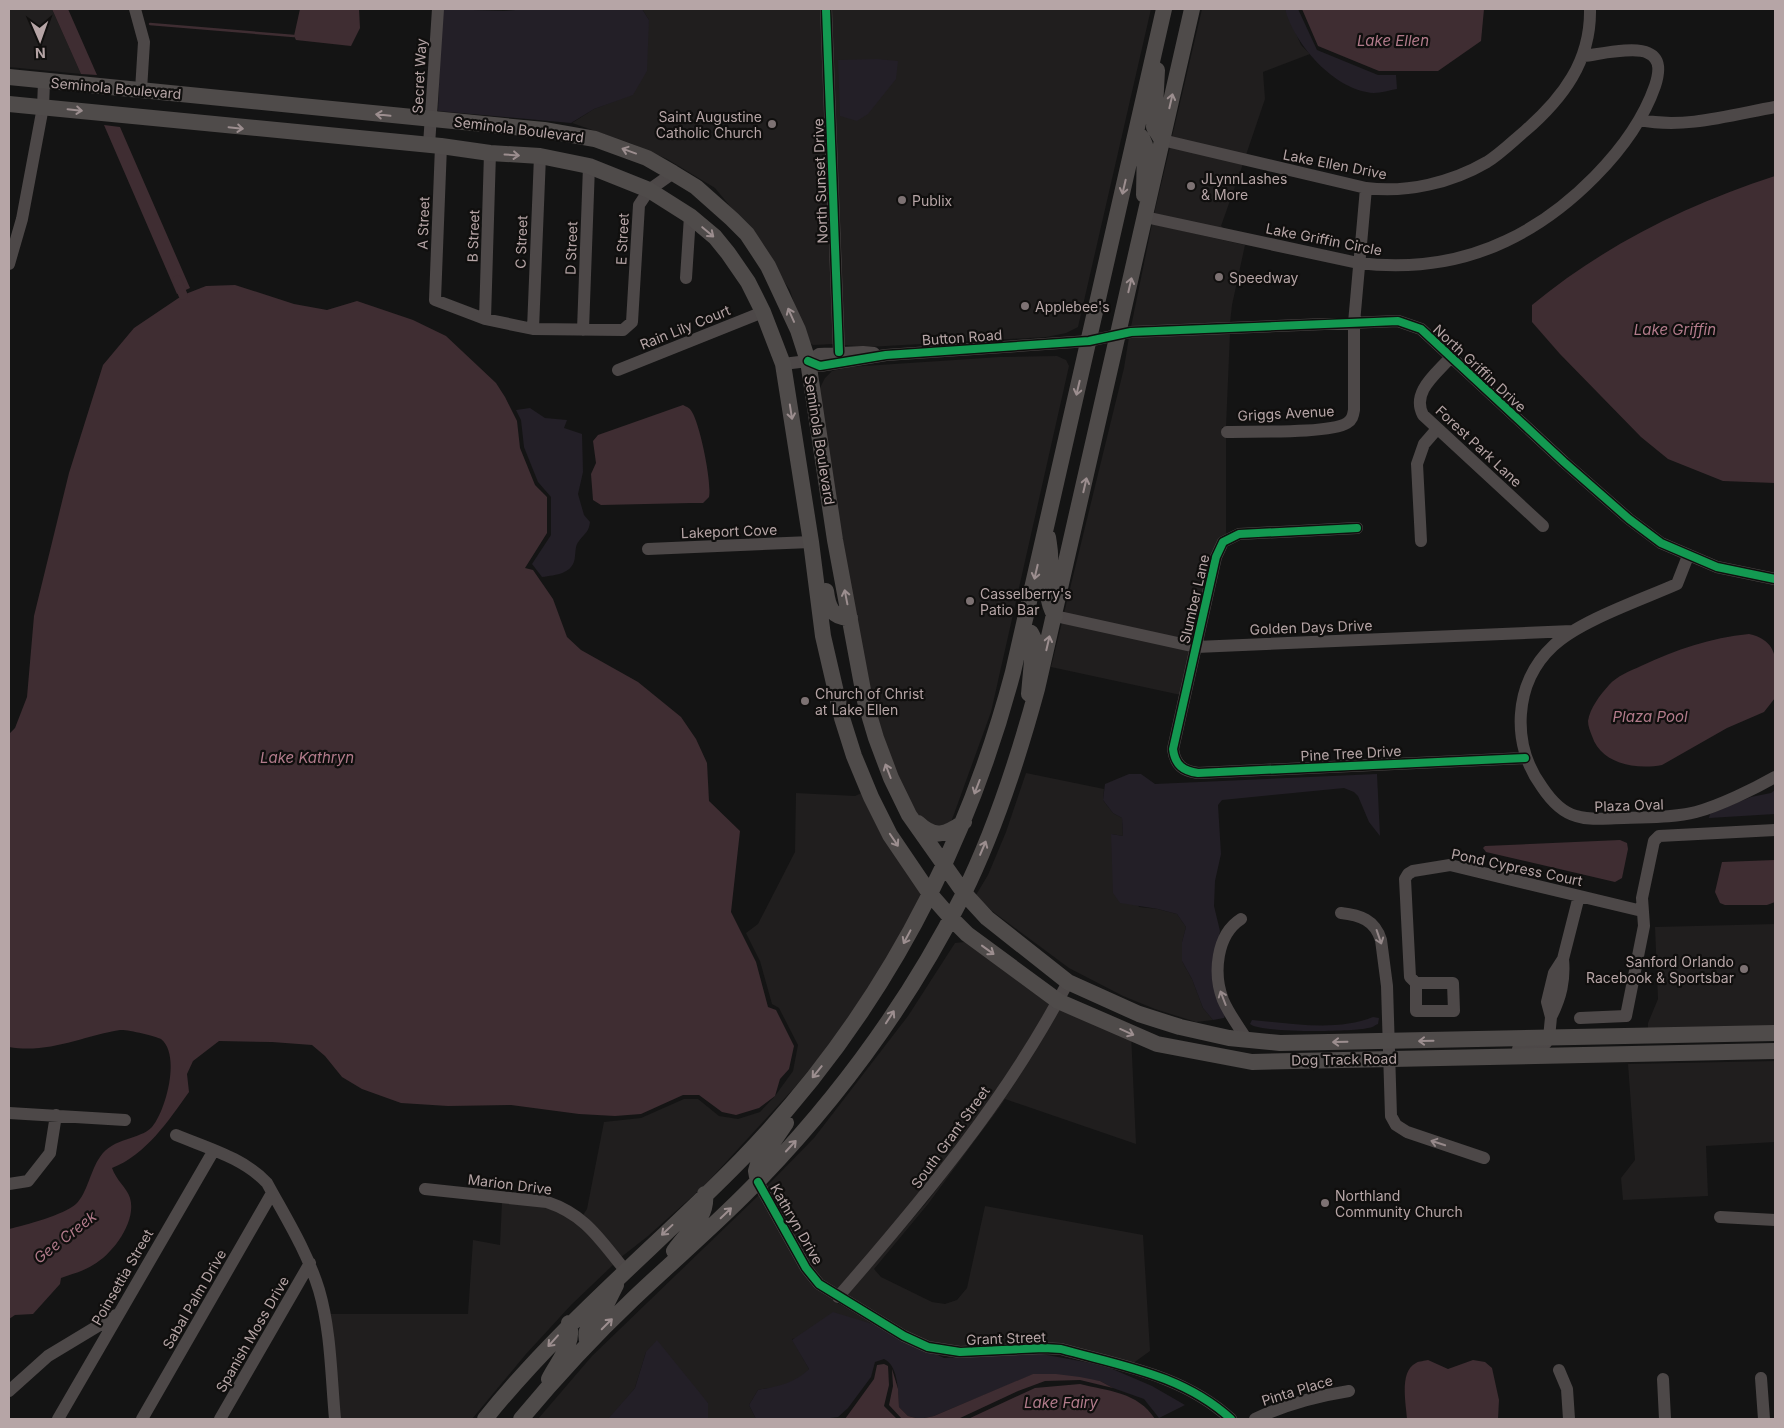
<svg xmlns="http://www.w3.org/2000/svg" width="1784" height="1428" font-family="Inter,sans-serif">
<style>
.built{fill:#201e1e}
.green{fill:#231f27}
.water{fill:#3f2d32}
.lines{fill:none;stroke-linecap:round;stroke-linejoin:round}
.stream{stroke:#3f2d32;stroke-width:2.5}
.canal{stroke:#3f2d32;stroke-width:9}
.minor{stroke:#4d4848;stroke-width:12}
.major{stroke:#4f4b4a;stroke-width:16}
.cycleway-casing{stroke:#100f0e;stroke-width:11}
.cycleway{stroke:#139951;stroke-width:8}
.oneway{stroke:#9c8e8f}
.oneway2{stroke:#96898a}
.poi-dot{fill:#7d7273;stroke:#100f0e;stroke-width:2}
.labels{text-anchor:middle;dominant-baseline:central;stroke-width:4.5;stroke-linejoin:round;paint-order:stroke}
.street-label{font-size:14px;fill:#b6a5a6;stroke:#100f0e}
.poi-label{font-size:14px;fill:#b6a5a6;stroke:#100f0e;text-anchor:start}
.water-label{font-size:15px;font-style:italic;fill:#b27b8b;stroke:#100f0e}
</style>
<rect width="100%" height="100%" fill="#141414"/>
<path class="built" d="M9,9h43l29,65 -72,-7z
M642,9h180l12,335 -21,1 -8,-6 -15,-49 -52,-74 -23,-28 -48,-29 -37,-16 -58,-20 22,-14 39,-15 16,-74z
M831,9h320l-73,318 -12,6 -20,4 -178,10 -25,-2z
M1202,9h83l16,36 9,9 -47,18 2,27 -19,56 -74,-18z
M1170,147l73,17 -22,62 4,4 -71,-16z
M1152,224l93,21 -13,60 -2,18 -99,4z
M1230,333l-4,94h-4l1,9 3,1v97l-33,107 -129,-28 60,-245 5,-31z
M1057,356l9,4 3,6 -78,346 -41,113 -12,4 -22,-14 -19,-35 -33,-108 -47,-278 8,-16 7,-7 17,-4 151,-10z
M1062,622l129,29 -10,44 -130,-28z
M1026,773l78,16 -1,11 10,13 9,5 1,18 -12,-2 28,73 19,2 19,5 9,13 -4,15v19l10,18 11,29 10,12 -17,2 -41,-13 -32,-13 -54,-28 -77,-57 -16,-16 12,-20 18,-43z
M866,791l60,103 -59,105 -72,88 -91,99 -56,50 -28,22 -37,-43 4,-6 17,-87 37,-4 43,-19h14l21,17 19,3 22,-7 15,-16 18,-25 5,-26 -19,-37 -7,-4 -12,-43 -14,-28 12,-9 37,-72 1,-59 59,3z
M1775,924v109l-127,3v-13l10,-24 -3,-72z
M965,942l86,62 -77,123 -136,164 -16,-11 -13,-15 -43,-78 48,-49 94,-122 47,-73z
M1058,1001l73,32 5,111 -131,-45 -6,9 -71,96 -54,65 7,8 51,25 13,2 12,-4 10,-12 18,-82 158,29 7,116 -18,13 -71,-20 -101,3 -31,-5 -23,-11 -60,-35 80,-93 54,-70 32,-48z
M1775,1061v81l-69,4 2,50 -85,4 -2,-22 14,-18 -7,-96z
M760,1194l76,108 40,23 -84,14 17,30 -10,11 -16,6 -25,4 -9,15 7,14h-48v-16l-62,-51 -11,36 -26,31h-71l54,-63z
M502,1202l45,5 28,12 39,45 -43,41 -45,49 -54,65h-133l-10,-105h139l5,-74 27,5z"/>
<path class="green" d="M442,9l62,2 22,-2h116l7,11 -2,51 -14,24 -39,14 -23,14 -133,-12z
M1285,9h13l19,41 61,25h18l1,14c-7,1 -16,4 -23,4 -39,-2 -80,-49 -89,-84z
M877,59l21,2 -2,18 -28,35 -11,7 -17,-5 -2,-56z
M530,408l15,10 22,2 -3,8 18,6 1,38 -5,22 6,21 6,7c-1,10 -5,11 -11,19 -4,5 -3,9 -4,15 -1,18 -19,19 -33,21l-10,-13 19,-29v-38l-13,-15 -14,-35 -3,-27 -5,-10z
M1129,774h12l14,10 222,-10 3,62 -11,-14 -11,-26 -4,-4 -10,-4 -122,12 -4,5 3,49 -6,27 -1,25 6,25 -5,28 11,54 -2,5 -11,2 -10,-12 -11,-29 -10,-18v-19l4,-15 -9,-13 -19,-5 -38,-6 -7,-10 -2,-59 12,2 -1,-18 -9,-5 -10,-13 2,-16z
M1775,790v24l-66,4 1,-4 41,-17 20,-4z
M1373,1017l6,1 -1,6c-3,1 -6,4 -10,4 -16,4 -108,5 -118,-4l2,-4c38,3 84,12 121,-3z
M833,1312l43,13 68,33 92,-5 55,10 19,5 42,18 33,19 -26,13 -15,-19 -31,-11 -13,-7 -66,-7 -100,42 -14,3 -12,-3 -9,-9c-1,-14 0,-41 -15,-48l-9,3 -4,15 -23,31 -10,9 -15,2h-67l-7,-14 9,-15c20,-4 36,-6 51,-21l-17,-29z
M657,1340l51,63v16h-100l27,-31 11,-36z"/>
<path class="water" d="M52,9h16l29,66 -16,-1z
M300,9h59l1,19 -9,18 -55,-6 -2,-4z
M1302,9h182l-3,32 -43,30h-59l-61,-25z
M104,125l16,2 70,161 -13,6z
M1775,176v307l-52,-2 -55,-22 -27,-22 -81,-83 -28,-32v-17c73,-60 154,-100 243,-129z
M235,285l59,19 33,6 30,-9 56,19 33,16 50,47 9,14 12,24 3,27 15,37 12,12v36l-22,35 8,2 20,29 14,38 14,13 57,32 43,35 15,22 11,24 2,38 31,30 -9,81 25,50 12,45 8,3 18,36 -5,23 -9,10 -5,17 -16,12 -23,7 -14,-3 -23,-17h-16l-42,19 -26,2 -36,-2 -68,-9 -63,1 -47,-3 -39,-14 -20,-12 -17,-21 -13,-11 -40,-3 -53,-1 -26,20 -6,13 2,18c-20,28 -43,63 -77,76 4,12 15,20 18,30 7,23 -17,56 -37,67 -9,6 -21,9 -32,13l-1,6 -27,30 -18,1 -6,4v-90c16,-4 55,-14 67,-25 11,-10 15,-35 24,-47 13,-20 40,-17 52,-30 14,-17 29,-72 9,-88 -5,-3 -35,-10 -41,-9 -37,6 -72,24 -111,17v-313l6,-6 12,-31 7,-81 35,-143 34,-108 31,-37 49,-33 23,-9z
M683,405c4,2 7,3 9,7 8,13 20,70 17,85l-6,6h-12l-90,2 -8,-5 -2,-26 5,-11 -3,-22 5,-6z
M1749,634c35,8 26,35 26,64l-11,14 -37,16 -65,37c-26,5 -61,-1 -70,-29 -2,-5 -4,-10 -4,-15 2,-13 12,-26 21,-36 8,-9 21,-14 32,-19 36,-17 69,-28 108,-32z
M1620,840l7,3 1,6 -6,29 -7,4 -129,-30 -3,-4 2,-2z
M1775,860v42l-8,3h-42l-5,-2 -5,-11 7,-30z
M1428,1360l20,9 25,-9 12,2 7,6 7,32 -1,19h-91c-1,-15 -8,-48 9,-56 3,-2 9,-2 12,-3z
M884,1364l4,2 1,19 -5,21 13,13h-52l29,-40 3,-14z
M892,1369l6,20 1,18 9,9 12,3 14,-3 99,-42h23l24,3 20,4 13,7 -33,-8 -35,1 -27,10 -60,28h-56l-13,-14 4,-19z
M1080,1384c28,7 58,8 75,35h-187l67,-31z"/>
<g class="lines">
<path class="stream" d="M150,24l144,12"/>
<path class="canal" d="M177,280l6,15"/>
<path class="minor" d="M135,9l9,33 -3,48
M826,9l13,343
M1640,120c45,9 91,-5 135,-13
M1162,140l204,48c41,5 85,-5 121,-26 13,-8 26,-21 38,-31 38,-33 66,-70 65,-122
M429,145l9,-136
M441,146l-6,154 50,19 48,10 90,1 9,-8 7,-117 10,-15 24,-17
M1145,217l213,46c50,6 102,0 148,-22 60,-28 127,-92 149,-155 4,-12 7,-27 -7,-33 -13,-7 -48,1 -64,3
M9,264l13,-45 21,-112 1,-25
M686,278l4,-62
M485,319l5,-166
M533,329l7,-173
M583,330l6,-164
M1450,358c-14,16 -39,34 -27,57l120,111
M808,361l12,5 66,-11 203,-14 42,-9 267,-11 23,8 143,133 65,57 32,24 56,24 58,12
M783,364l25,-3 11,-7 44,-2 11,1
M618,370l145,-58
M1227,432c25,-1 102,2 120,-9 5,-3 6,-7 7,-13v-87l12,-135
M1357,528l-118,6 -16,8 -7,15 -43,192c2,16 10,22 25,24l327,-15
M1421,541l-4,-77 7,-20 13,-15
M648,549l163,-7
M1688,556l-11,28c-36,16 -98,37 -124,62 -40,37 -42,99 -11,141 8,12 19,25 34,29 15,5 32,2 48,2 24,-1 49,0 72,-6 23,-6 58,-23 79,-35
M1055,616l141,31 376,-16
M1341,913c19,2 34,7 40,27l6,46 4,130 5,9 11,7 77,26
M1241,919c-25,16 -28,55 -18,81 6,14 16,27 24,40
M1416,983h37l1,28h-38v-28l-6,-6 -5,-98 3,-5 5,-3 37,-6 192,46
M1551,1017c10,-20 14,-37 12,-58
M1580,1018l46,-2 18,-90 -2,-28 12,-57 5,-5 116,-6
M1518,1049l17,-1 11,-5 3,-5 2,-21 -4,-15 7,-29 9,-14 16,-63
M9,1113l116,7
M176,1135c31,13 68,23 91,48 19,35 40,68 52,107 12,41 12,86 16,129
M758,1182l48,86 13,16 85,52 24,11 32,5 84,-4 17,1c61,17 122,26 170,70
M9,1184l19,-3 22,-28 6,-38
M425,1189l122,13c39,13 53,38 78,68
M1720,1217l55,3
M838,1297c86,-99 169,-198 230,-315
M1559,1370l8,19 2,30
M1761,1378l3,41
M1663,1379l2,40
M9,1391l39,-35 68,-41
M58,1419l156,-269
M142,1419l130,-226
M220,1419l90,-156
M1255,1419c29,-14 62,-23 94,-28"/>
<path class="major" d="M1157,70l-3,57 8,13
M9,77l535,53 51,9 52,19 26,15 23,14 36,32 15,15 21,32 30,64 10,31 27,179 30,161 11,37 15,40 18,37 55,78 23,25 81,64 71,32 41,13 49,11 51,5 495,-10
M9,104l432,42 49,7 50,3 49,10 60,24 41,26 25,21 13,16 20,29 15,30 20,52 28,178 12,94 19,82 12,38 17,41 19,38 40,59 21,24 16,16 91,67 99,43 95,18 523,-11
M1136,132l6,6 3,7 -1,50
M1048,537c1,8 3,16 2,24 -1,20 -6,36 5,55
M826,591c2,16 6,27 24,27
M1023,629l8,4 3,6 -5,55
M918,823c17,16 27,12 46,-1
M758,1182l-2,-11 2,-7 28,-41
M674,1251c13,-19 34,-33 31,-57
M588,1344c-7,-19 10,-27 19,-41 3,-6 6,-12 9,-18
M549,1379c9,-18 26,-35 20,-56
M485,1419c76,-95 171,-172 256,-259 134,-138 223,-303 272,-488l151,-663
M521,1419c35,-42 72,-82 112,-120 42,-40 86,-77 126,-119 81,-84 151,-180 204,-285 32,-65 55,-136 74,-206l155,-680"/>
<defs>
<path id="cycleway" d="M826,9l13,343
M808,361l12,5 66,-11 203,-14 42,-9 267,-11 23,8 143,133 65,57 32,24 56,24 58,12
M1357,528l-118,6 -16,8 -7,15 -43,192c2,16 10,22 25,24l327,-15
M758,1182l48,86 13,16 85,52 24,11 32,5 84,-4 17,1c61,17 122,26 170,70"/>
</defs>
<use href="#cycleway" class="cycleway-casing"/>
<use href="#cycleway" class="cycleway"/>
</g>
<defs><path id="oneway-shaft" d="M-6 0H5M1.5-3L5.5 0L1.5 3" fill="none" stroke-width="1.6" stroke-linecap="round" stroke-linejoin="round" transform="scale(1.25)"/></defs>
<g class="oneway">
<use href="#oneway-shaft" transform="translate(1171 101) rotate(-77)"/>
<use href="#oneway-shaft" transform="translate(75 110) rotate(6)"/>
<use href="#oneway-shaft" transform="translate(383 115) rotate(-174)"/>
<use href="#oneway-shaft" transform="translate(236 128) rotate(6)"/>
<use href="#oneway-shaft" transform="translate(629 151) rotate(-160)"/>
<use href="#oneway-shaft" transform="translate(512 155) rotate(4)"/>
<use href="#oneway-shaft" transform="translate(1124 187) rotate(103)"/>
<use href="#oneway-shaft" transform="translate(708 232) rotate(40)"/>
<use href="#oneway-shaft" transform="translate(1130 285) rotate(-77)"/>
<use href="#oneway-shaft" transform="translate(791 315) rotate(-114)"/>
<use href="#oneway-shaft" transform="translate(1078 388) rotate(103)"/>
<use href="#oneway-shaft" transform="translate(791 412) rotate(81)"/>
<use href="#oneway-shaft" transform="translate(1085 485) rotate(-77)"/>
<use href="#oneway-shaft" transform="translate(1036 572) rotate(103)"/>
<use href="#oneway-shaft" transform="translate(846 597) rotate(-101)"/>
<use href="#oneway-shaft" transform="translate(1048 643) rotate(-77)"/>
<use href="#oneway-shaft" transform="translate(888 771) rotate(-111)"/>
<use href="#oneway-shaft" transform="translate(977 787) rotate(111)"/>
<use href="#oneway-shaft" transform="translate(894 840) rotate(56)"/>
<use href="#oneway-shaft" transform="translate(983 848) rotate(-67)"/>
<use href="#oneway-shaft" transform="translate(907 937) rotate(118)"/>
<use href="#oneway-shaft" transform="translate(988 950) rotate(36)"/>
<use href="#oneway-shaft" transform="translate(890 1017) rotate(-57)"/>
<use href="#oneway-shaft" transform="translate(1127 1032) rotate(24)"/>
<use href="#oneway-shaft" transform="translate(1426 1041) rotate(179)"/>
<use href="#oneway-shaft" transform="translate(1340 1042) rotate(179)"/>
<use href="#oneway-shaft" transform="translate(817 1072) rotate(129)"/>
<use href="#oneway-shaft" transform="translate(791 1146) rotate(-47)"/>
<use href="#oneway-shaft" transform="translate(726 1213) rotate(-44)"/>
<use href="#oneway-shaft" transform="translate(667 1230) rotate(137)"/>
<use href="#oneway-shaft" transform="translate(607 1324) rotate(-45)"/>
<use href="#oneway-shaft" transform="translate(553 1341) rotate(132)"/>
</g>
<g class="oneway2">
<use href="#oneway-shaft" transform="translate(1379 937) rotate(71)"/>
<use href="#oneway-shaft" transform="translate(1223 998) rotate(-111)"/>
<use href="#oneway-shaft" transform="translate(1438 1143) rotate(-162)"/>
</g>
<g class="poi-dot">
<circle cx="772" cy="124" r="5"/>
<circle cx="1191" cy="186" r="5"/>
<circle cx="902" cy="200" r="5"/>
<circle cx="1219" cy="277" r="5"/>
<circle cx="1025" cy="306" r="5"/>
<circle cx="970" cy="601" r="5"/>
<circle cx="805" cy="701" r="5"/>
<circle cx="1744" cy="969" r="5"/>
<circle cx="1325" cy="1203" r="5"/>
</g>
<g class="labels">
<g class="street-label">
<text transform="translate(419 76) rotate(-87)">Secret Way</text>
<text transform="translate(116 88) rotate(5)">Seminola Boulevard</text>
<text transform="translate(519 129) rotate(7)">Seminola Boulevard</text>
<text transform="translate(1335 164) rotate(11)">Lake Ellen Drive</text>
<text transform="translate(820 181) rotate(-92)">North Sunset Drive</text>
<text transform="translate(423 223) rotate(-88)">A Street</text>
<text transform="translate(473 236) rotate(-88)">B Street</text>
<text transform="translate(622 239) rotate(-87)">E Street</text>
<text transform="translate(1324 239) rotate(11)">Lake Griffin Circle</text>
<text transform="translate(521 242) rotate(-88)">C Street</text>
<text transform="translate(571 248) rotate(-88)">D Street</text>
<text transform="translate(685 327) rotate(-22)">Rain Lily Court</text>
<text transform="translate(962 337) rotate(-4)">Button Road</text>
<text transform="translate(1480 368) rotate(43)">North Griffin Drive</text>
<text transform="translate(1286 413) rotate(-3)">Griggs Avenue</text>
<text transform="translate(820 440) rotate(81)">Seminola Boulevard</text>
<text transform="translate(1479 446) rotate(43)">Forest Park Lane</text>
<text transform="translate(729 531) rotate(-2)">Lakeport Cove</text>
<text transform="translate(1194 599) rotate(-77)">Slumber Lane</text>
<text transform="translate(1311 627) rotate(-2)">Golden Days Drive</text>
<text transform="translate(1351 753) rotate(-3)">Pine Tree Drive</text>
<text transform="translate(1629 805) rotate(-2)">Plaza Oval</text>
<text transform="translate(1517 867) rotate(12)">Pond Cypress Court</text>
<text transform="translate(1344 1059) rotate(-1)">Dog Track Road</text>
<text transform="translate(950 1137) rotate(-54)">South Grant Street</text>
<text transform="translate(510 1184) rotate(7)">Marion Drive</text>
<text transform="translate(797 1224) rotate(60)">Kathryn Drive</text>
<text transform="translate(122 1277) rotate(-60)">Poinsettia Street</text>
<text transform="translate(194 1299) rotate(-60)">Sabal Palm Drive</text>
<text transform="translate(252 1334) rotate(-60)">Spanish Moss Drive</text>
<text transform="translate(1006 1338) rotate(-2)">Grant Street</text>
<text transform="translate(1297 1390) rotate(-17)">Pinta Place</text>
</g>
<g class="poi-label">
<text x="762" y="116" text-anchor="end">Saint Augustine<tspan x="762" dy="16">Catholic Church</tspan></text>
<text x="1201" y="178">JLynnLashes<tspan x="1201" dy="16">&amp; More</tspan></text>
<text x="912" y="200">Publix</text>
<text x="1229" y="277">Speedway</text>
<text x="1035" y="306">Applebee's</text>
<text x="980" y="593">Casselberry's<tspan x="980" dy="16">Patio Bar</tspan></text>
<text x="815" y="693">Church of Christ<tspan x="815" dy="16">at Lake Ellen</tspan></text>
<text x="1734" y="961" text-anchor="end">Sanford Orlando<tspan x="1734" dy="16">Racebook &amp; Sportsbar</tspan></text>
<text x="1335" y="1195">Northland<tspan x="1335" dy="16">Community Church</tspan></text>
</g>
<g class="water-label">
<text x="1393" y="40">Lake Ellen</text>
<text x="1675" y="329">Lake Griffin</text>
<text x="1650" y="716">Plaza Pool</text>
<text x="307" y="757">Lake Kathryn</text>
<text transform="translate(65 1237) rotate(-38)">Gee Creek</text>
<text x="1061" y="1402">Lake Fairy</text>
</g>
</g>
<rect width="1784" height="1428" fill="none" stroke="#b6a5a6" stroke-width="20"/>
<g transform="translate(40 40) rotate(178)" stroke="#100f0e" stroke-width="4" paint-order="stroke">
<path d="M0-4L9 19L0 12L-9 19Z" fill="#b6a5a6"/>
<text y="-8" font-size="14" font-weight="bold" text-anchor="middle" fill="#b6a5a6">N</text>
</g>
</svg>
